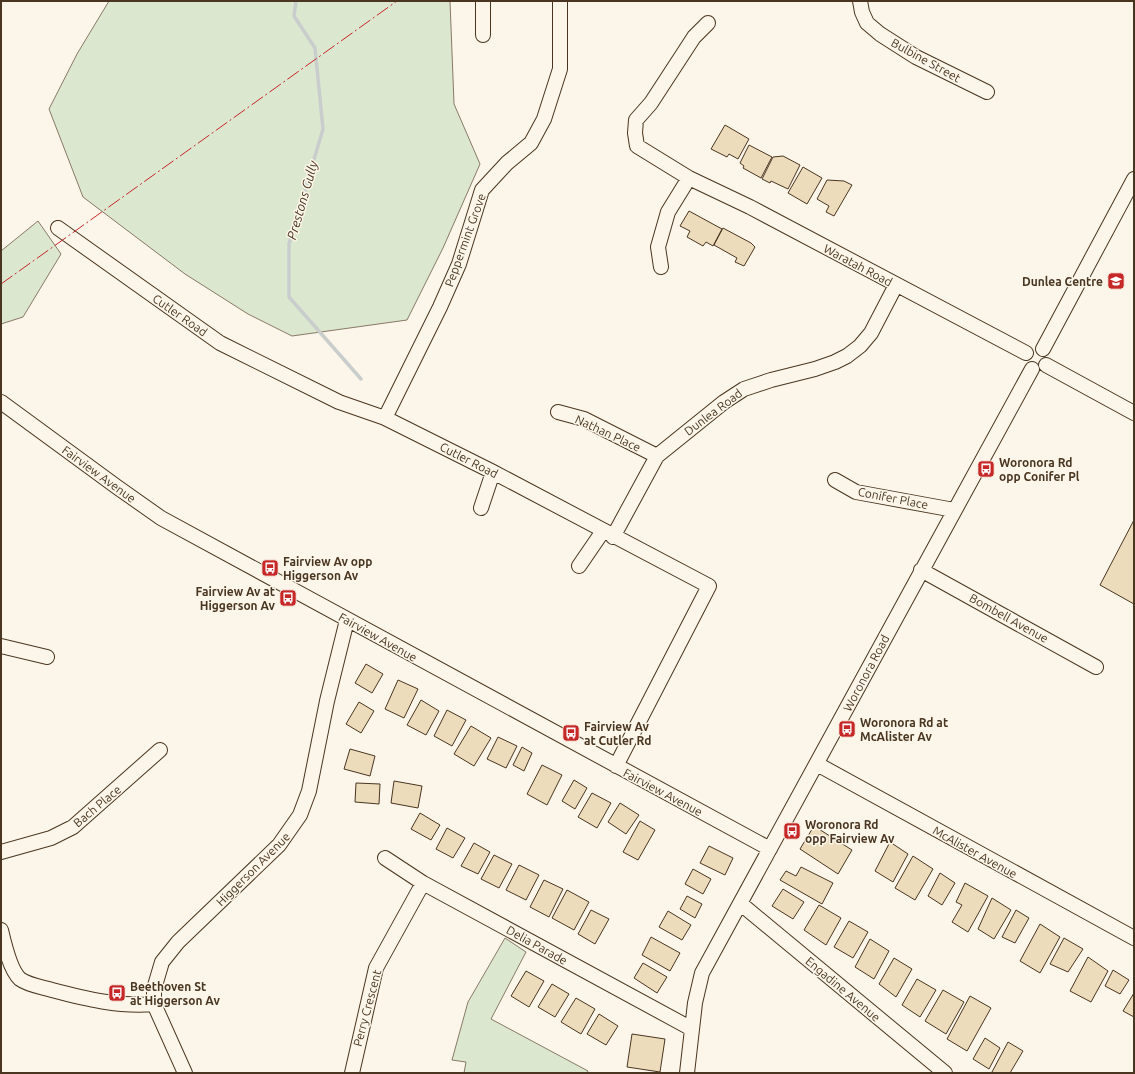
<svg xmlns="http://www.w3.org/2000/svg" width="1135" height="1074" font-family="Ubuntu,sans-serif">
<style>
.green{fill:#dce7d0;stroke:#887966}
.lines{fill:none;stroke-linecap:round;stroke-linejoin:round}
.stream{stroke:#c9cecd;stroke-width:3.5}
.building{fill:#ecdcbc;stroke:#4a3520}
.minor-casing{stroke:#4a3520;stroke-width:16}
.minor{stroke:#fbf6e9;stroke-width:14}
.power{stroke:#c62828;stroke-width:1;stroke-dasharray:14 3 2 3;stroke-linecap:butt}
.labels{text-anchor:middle;dominant-baseline:central;stroke-width:3;stroke-linejoin:round;paint-order:stroke}
.street-label{font-size:12px;fill:#4a3520;stroke:#fbf6e9}
.poi-label{font-size:12px;font-weight:bold;fill:#4a3520;stroke:#fbf6e9;text-anchor:start}
.water-label{font-size:13px;font-style:italic;fill:#4a3520;stroke:#fbf6e9}
</style>
<rect width="100%" height="100%" fill="#fbf6e9"/>
<path class="green" d="M109,1h341l4,103 26,60 -37,84 -36,72 -115,16 -44,-22 -63,-40 -102,-77 -34,-88 28,-55z
M38,221l23,33 -38,63 -22,7v-73z
M505,938l21,14 -35,67 97,52 -1,2h-123l2,-11 -14,-2 16,-58z"/>
<g class="lines">
<path class="stream" d="M296,1l-2,15 21,32 8,81 -34,115v53l72,82"/>
</g>
<path class="building" d="M725,125l24,14 -11,20 -9,-5 -2,3 -16,-8z
M749,145l23,12 -11,21 -18,-10 1,-2 -4,-3z
M783,156l17,9 -12,24 -17,-8 -1,2 -8,-4 11,-22z
M803,167l19,11 -15,26 -19,-11z
M827,180l17,1 8,4 -18,31 -8,-4 3,-6 -12,-7z
M689,211l33,18 -9,17 -7,-4 -3,4 -16,-9 3,-6 -10,-5z
M723,228l28,15 4,4 -11,19 -9,-4 2,-4 -23,-13z
M1134,520v84l-34,-19z
M366,664l17,10 -11,19 -17,-10z
M398,680l20,9 -14,29 -19,-9z
M421,700l18,11 -13,24 -19,-10z
M359,702l15,9 -13,22 -15,-9z
M447,710l19,10 -14,26 -18,-10z
M471,726l20,12 -17,28 -20,-12z
M498,737l19,9 -11,22 -19,-9z
M522,747l10,6 -8,18 -11,-6z
M350,749l25,7 -5,20 -26,-7z
M542,765l20,10 -15,30 -20,-11z
M574,780l13,8 -12,21 -13,-8z
M394,781l28,5 -4,22 -27,-5z
M356,783l24,1 -1,20 -24,-2z
M592,793l19,10 -14,25 -19,-11z
M620,803l19,12 -13,19 -18,-12z
M420,813l20,12 -9,15 -20,-11z
M640,821l15,9 -17,30 -15,-8z
M814,826l38,24 -14,24 -38,-25z
M447,828l18,10 -12,20 -17,-9z
M890,842l18,12 -15,28 -18,-11z
M474,843l16,9 -12,22 -17,-8z
M709,846l24,12 -8,17 -25,-12z
M494,855l18,9 -13,24 -18,-9z
M913,856l20,13 -18,31 -20,-12z
M519,865l20,10 -13,25 -20,-10z
M801,867l32,16 -11,21 -42,-24 6,-9 10,5z
M693,869l18,10 -8,15 -18,-10z
M940,873l15,10 -13,22 -14,-9z
M544,880l19,9 -14,28 -19,-10z
M965,883l23,13 -20,36 -16,-10 10,-17 -6,-3z
M783,889l21,13 -11,17 -21,-13z
M567,890l22,12 -15,28 -22,-12z
M687,896l15,8 -7,14 -15,-9z
M992,898l19,12 -17,29 -16,-10z
M819,905l22,13 -15,27 -22,-15z
M591,910l18,9 -14,25 -17,-10z
M1016,910l13,8 -14,25 -13,-6z
M668,911l23,14 -9,15 -23,-13z
M849,921l19,11 -15,26 -19,-11z
M1040,924l20,13 -20,36 -20,-12z
M651,937l29,16 -10,18 -28,-16z
M1064,938l19,11 -15,23 -18,-8z
M870,939l19,12 -15,28 -19,-12z
M1088,957l20,14 -17,31 -21,-11z
M894,958l18,11 -16,28 -17,-13z
M643,963l24,14 -10,16 -23,-15z
M1113,970l16,10 -9,14 -15,-8z
M526,971l18,10 -15,26 -18,-11z
M917,979l19,11 -16,27 -18,-12z
M552,984l17,10 -14,23 -17,-10z
M943,990l21,12 -18,32 -21,-13z
M1134,993v24l-11,-6z
M970,996l21,12 -24,43 -20,-12z
M576,998l19,11 -14,25 -20,-12z
M599,1014l19,12 -12,19 -19,-11z
M632,1034l33,5 -5,33 -33,-5z
M985,1038l15,10 -11,21 -16,-10z
M1008,1042l15,9 -13,22h-17l-1,-1z"/>
<g class="lines">
<defs>
<path id="minor" d="M483,1v34
M860,1l2,11 5,11 13,11 36,23 71,35
M708,23l-14,14 -43,66 -15,17 -1,13 2,13 52,32 61,29 276,146
M58,228l162,115 119,59 46,16 108,54 216,114 -93,180
M661,267l-3,-20 10,-35 21,-34
M1043,349l91,-170
M1046,365l88,48
M1,402l116,85 44,31 609,331
M558,412l26,7 73,37
M385,418l55,-111 19,-43 23,-74 25,-27 24,-20 13,-24 16,-50v-68
M835,480l21,12 98,18
M481,508l12,-36
M613,537l44,-81 67,-54 20,-13 27,-9 44,-11 20,-7 12,-6 13,-10 11,-13 25,-48
M579,566l24,-35
M921,570l175,97
M1,646l46,11
M817,764l317,174
M1,852l50,-14 22,-11 87,-77
M385,858l38,25 269,146
M741,904l204,169
M1,930c3,13 9,40 19,49 8,6 22,8 32,11 34,9 67,17 102,14
M185,1073l-31,-69v-15l8,-27 16,-20 101,-97 21,-30 9,-24 18,-90 20,-81
M352,1073l24,-105 47,-85
M687,1073l8,-70 7,-30 330,-604"/>
</defs>
<use href="#minor" class="minor-casing"/>
<use href="#minor" class="minor"/>
<path class="power" d="M1,284l396,-283"/>
</g>
<defs>
<symbol id="school-square" viewBox="-11 -11 22 22"><rect x="-9" y="-9" width="18" height="18" rx="4" fill="#c62828" stroke="#fbf6e9"/><path d="M0-5L7-2L0 1L-7-2ZM-4 1L0 2.5L4 1V4Q0 6-4 4Z" fill="#fff"/></symbol>
<symbol id="bus-square" viewBox="-11 -11 22 22"><rect x="-9" y="-9" width="18" height="18" rx="4" fill="#c62828" stroke="#fbf6e9"/><path d="M-5-6H5V4H4V6H2V4H-2V6H-4V4H-5ZM-3.5-4V0h7V-4ZM-3.5 1.2v1.5H-2V1.2ZM2 1.2v1.5H3.5V1.2Z" fill="#fff"/></symbol>
</defs>
<g fill-rule="evenodd">
<use href="#school-square" x="1106" y="271" width="20" height="20"/>
<use href="#bus-square" x="976" y="459" width="20" height="20"/>
<use href="#bus-square" x="260" y="558" width="20" height="20"/>
<use href="#bus-square" x="278" y="588" width="20" height="20"/>
<use href="#bus-square" x="837" y="719" width="20" height="20"/>
<use href="#bus-square" x="561" y="723" width="20" height="20"/>
<use href="#bus-square" x="782" y="821" width="20" height="20"/>
<use href="#bus-square" x="107" y="983" width="20" height="20"/>
</g>
<g class="labels">
<g class="street-label">
<text transform="translate(926 60) rotate(29)">Bulbine Street</text>
<text transform="translate(465 240) rotate(-70)">Peppermint Grove</text>
<text transform="translate(858 265) rotate(28)">Waratah Road</text>
<text transform="translate(180 315) rotate(35)">Cutler Road</text>
<text transform="translate(713 412) rotate(-37)">Dunlea Road</text>
<text transform="translate(608 433) rotate(25)">Nathan Place</text>
<text transform="translate(469 460) rotate(27)">Cutler Road</text>
<text transform="translate(99 474) rotate(36)">Fairview Avenue</text>
<text transform="translate(893 498) rotate(11)">Conifer Place</text>
<text transform="translate(1009 618) rotate(29)">Bombell Avenue</text>
<text transform="translate(378 637) rotate(29)">Fairview Avenue</text>
<text transform="translate(866 673) rotate(-62)">Woronora Road</text>
<text transform="translate(663 792) rotate(28)">Fairview Avenue</text>
<text transform="translate(97 806) rotate(-40)">Bach Place</text>
<text transform="translate(975 852) rotate(29)">McAlister Avenue</text>
<text transform="translate(253 869) rotate(-45)">Higgerson Avenue</text>
<text transform="translate(537 945) rotate(29)">Delia Parade</text>
<text transform="translate(843 989) rotate(40)">Engadine Avenue</text>
<text transform="translate(367 1008) rotate(-75)">Perry Crescent</text>
</g>
<g class="poi-label">
<text x="1103" y="281" text-anchor="end">Dunlea Centre</text>
<text x="999" y="462">Woronora Rd<tspan x="999" dy="14">opp Conifer Pl</tspan></text>
<text x="283" y="561">Fairview Av opp<tspan x="283" dy="14">Higgerson Av</tspan></text>
<text x="275" y="591" text-anchor="end">Fairview Av at<tspan x="275" dy="14">Higgerson Av</tspan></text>
<text x="860" y="722">Woronora Rd at<tspan x="860" dy="14">McAlister Av</tspan></text>
<text x="584" y="726">Fairview Av<tspan x="584" dy="14">at Cutler Rd</tspan></text>
<text x="805" y="824">Woronora Rd<tspan x="805" dy="14">opp Fairview Av</tspan></text>
<text x="130" y="986">Beethoven St<tspan x="130" dy="14">at Higgerson Av</tspan></text>
</g>
<g class="water-label">
<text transform="translate(302 200) rotate(-74)">Prestons Gully</text>
</g>
</g>
<rect width="1135" height="1074" fill="none" stroke="#4a3520" stroke-width="4"/>
</svg>
